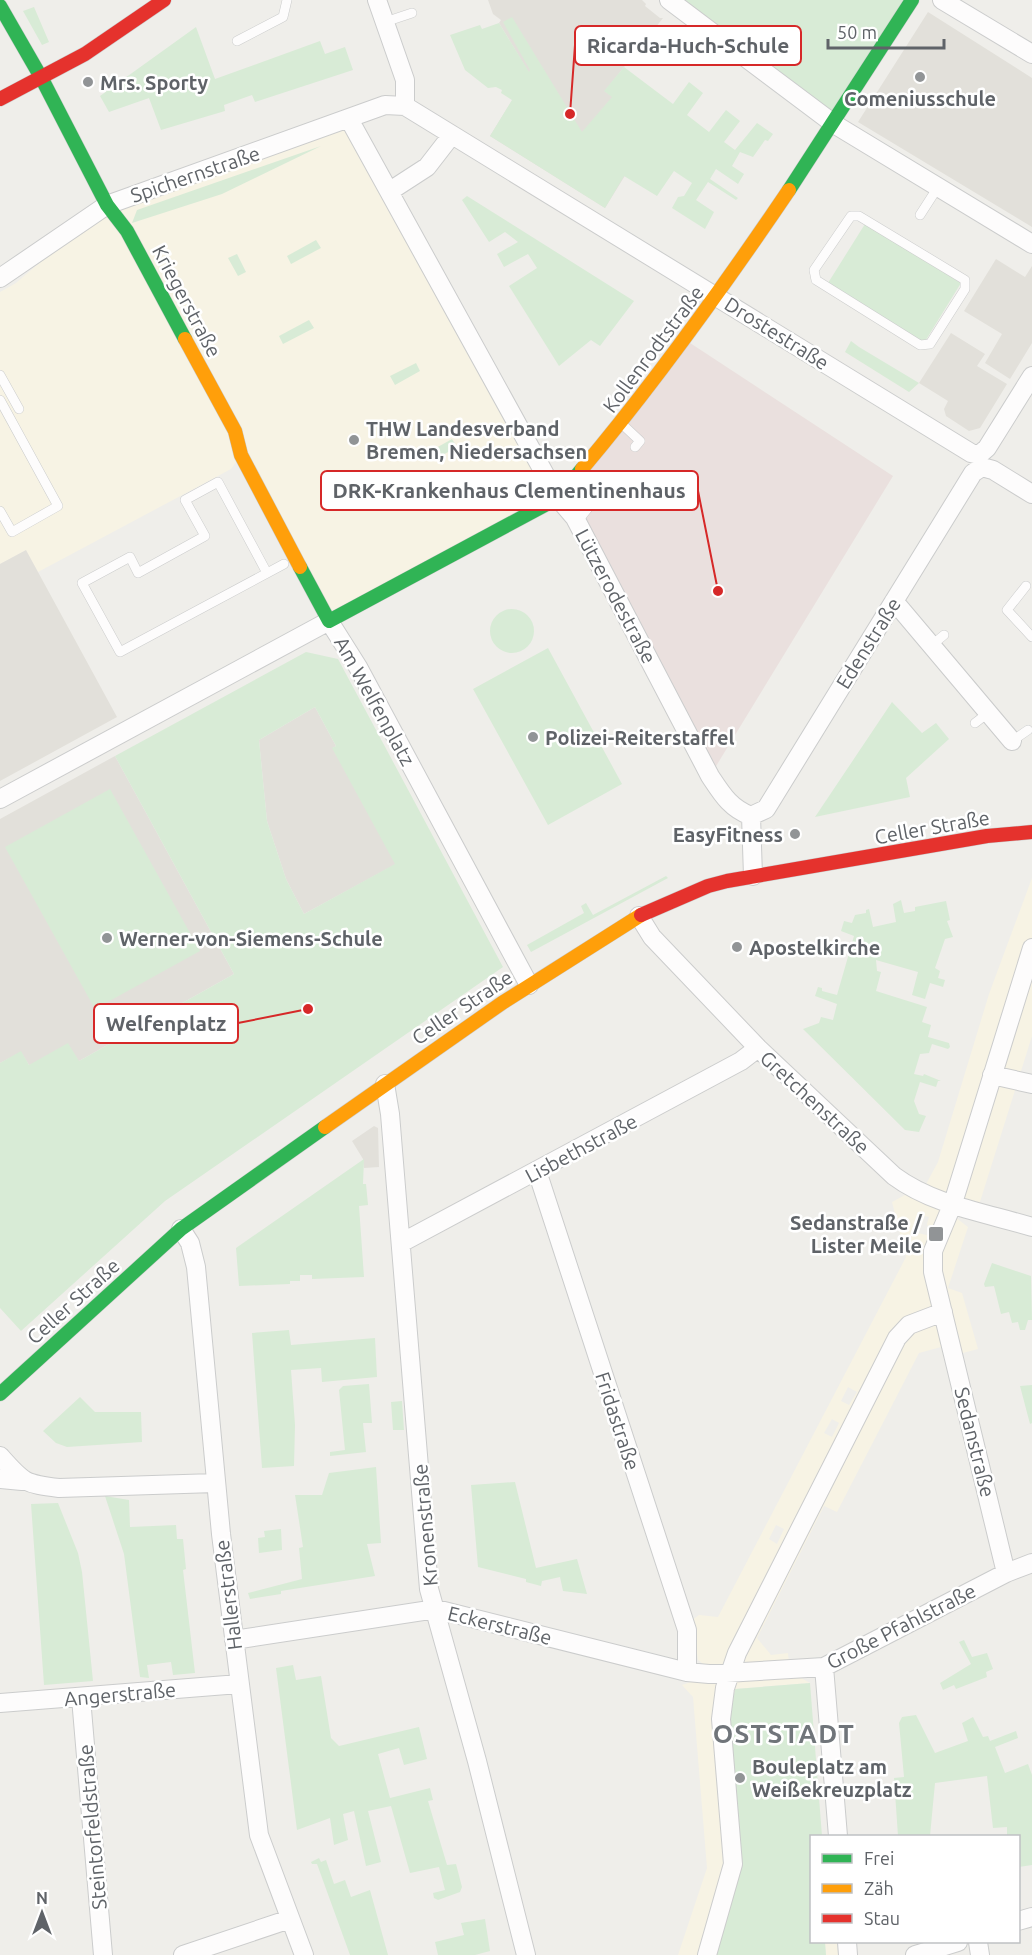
<svg xmlns="http://www.w3.org/2000/svg" width="1032" height="1955" font-family="Ubuntu,sans-serif">
<style>
.commercial{fill:#f7f3e4;fill-rule:evenodd}
.education{fill:#e2e0da}
.medical{fill:#eae0de}
.green{fill:#d8ebd6;fill-rule:evenodd}
.lines{fill:none;stroke-linecap:round;stroke-linejoin:round}
.lane-casing{stroke:#cbcccc;stroke-width:10}
.street-casing{stroke:#cbcccc;stroke-width:20}
.fast-casing{stroke:#cacacb;stroke-width:15}
.slow-casing{stroke:#cacacb;stroke-width:15}
.jam-casing{stroke:#cacacb;stroke-width:15}
.lane{stroke:#fdfcfc;stroke-width:9}
.street{stroke:#fdfcfc;stroke-width:18}
.fast{stroke:#30b455;stroke-width:14}
.slow{stroke:#ff9f0a;stroke-width:14}
.jam{stroke:#e5322d;stroke-width:14}
.poi-dot{fill:#919496;stroke:#fff;stroke-width:2}
.labels{text-anchor:middle;dominant-baseline:central;stroke-width:5;stroke-linejoin:round;paint-order:stroke}
.poi-label{font-size:20px;font-weight:bold;fill:#5f6368;stroke:#fff;text-anchor:start}
.street-label{font-size:20px;fill:#5f6368;stroke:#fff}
.district-label{font-size:26px;font-weight:bold;letter-spacing:1.5px;fill:#70757a;stroke:#fff}
.leader{fill:none;stroke:#d62828;stroke-width:2}
.callout-dot{fill:#d62828;stroke:#fff;stroke-width:2}
.callout{fill:#fff;stroke:#d62828;stroke-width:2}
.callout-label{font-size:21px;text-anchor:middle;font-weight:bold;fill:#5f6368}
</style>
<rect width="100%" height="100%" fill="#efeeea"/>
<path class="commercial" d="M349,119l209,379 -229,123 -88,-166 -10,14 -193,103 -13,-21 -25,13v-272l16,-9 91,-78z
M1032,878v158l-53,169 -54,-19 13,-24 51,-168z
M905,1195l46,19 17,13 -20,61 14,5 16,56 -34,9 -3,-11 -22,6 -82,159 -13,-6 -67,132 14,17 17,-2 1,10 -82,4 -9,-7 -6,-40 7,-5 19,2 188,-360 -14,-55zM925,1216l4,1 -2,7 4,10 -4,1 -9,-2zM848,1387l9,5 -8,13 -8,-4zM832,1419l7,4 -7,14 -8,-4zM776,1525l8,4 -7,15 -8,-5z
M796,1675l14,8 -75,6 -6,33 10,145 -26,88h-35l29,-87 -14,-171 -11,-12 9,-3 45,-1z
M825,1942h12l1,13h-12z"/>
<path class="education" d="M488,0h154l4,4 -1,2 15,12h3l-58,73 50,36 -50,81 -115,-72 39,-63 -30,-50 2,-3 -8,-6z
M928,12l104,66v149l-174,-105z
M996,259l29,18 7,-11v77l-22,36 -25,-16 17,-29 -38,-23z
M951,333l34,21 -8,12 30,18 -27,44 -11,3 -23,-15 -2,-7 4,-8 -29,-18z
M26,550l91,167 -117,64v-217z
M315,707l21,39 -3,2 63,116 -92,50 -18,-35 -19,-58 -8,-81z
M115,756l119,218 -155,87 -50,4 -8,-13 -21,11v-244z
M374,1126l4,2 1,39 -15,1 -1,-9 -11,-18z"/>
<path class="medical" d="M684,339l209,137 -183,300 -152,-278z"/>
<path class="green" d="M679,0h228l-75,118z
M34,7l15,35 -7,3 -19,-34z
M512,17l70,115 30,-35 -8,-6 20,-24 49,37 16,-22 14,11 -16,22 22,17 17,-22 14,11 -16,21 11,8 22,-27 16,11 -5,7 -3,-1 -12,17 -13,-5 -8,14 12,8 -6,10 -22,-15 -6,10 28,19 -2,2 -28,-18 -12,18 18,12 -9,17 -33,-21 6,-11 6,-1 8,-13 -18,-12 -17,25 -33,-20 -19,32 -115,-72 22,-36 -11,-7 1,-3 -6,-3 -8,1 -23,-18 -15,-35 30,-10 2,4 17,-6 30,49 1,-2 -27,-48z
M196,27l19,52 105,-38 5,13 20,-7 8,23 -98,32 -3,-7 -28,10 1,6 -64,19 -12,-32 -40,14 -9,-16z
M321,146l-99,48 -90,29 5,-13z
M467,196l167,105 -34,45 -9,-6 -32,26 -50,-80 28,-18 -9,-14 -24,13 -7,-13 21,-12 -13,-10 -16,10 -27,-42z
M865,224l96,59 -37,60 -96,-60z
M316,240l5,8 -30,16 -4,-8z
M237,254l9,18 -8,4 -10,-18z
M309,320l5,8 -31,16 -4,-8z
M851,341l8,6 60,36 -10,9 -64,-40z
M416,363l4,8 -25,14 -5,-9z
M452,439l5,8 -16,9 -5,-8z
M490 631a22 22 0 1 1 44 0a22 22 0 1 1-44 0Z
M548,648l74,136 -74,41 -75,-136z
M306,652l32,7 165,308 -338,234 -144,130 -21,-23v-245l21,-12 8,14 39,-22 11,18 155,-87 -119,-218zM315,707l21,39 -4,2 63,116 -91,50 -18,-35 -19,-58 -8,-81z
M892,702l30,31 14,-10 13,16 -43,39 4,19 -95,20z
M110,789l90,162 -105,58 -90,-162z
M666,876l2,2 -137,74 -4,-7 57,-32 -3,-7 5,-3 7,12z
M901,900l3,13 11,-2v-4l31,-6 4,19 -3,1 6,16 -8,2 -10,29 5,3 -2,7 7,2 -2,7 -13,-4 -5,16 -13,-4 6,-23 -42,-12 1,11 4,1 -5,19 51,16 -5,15 9,3 -3,12 21,6 1,4 -2,2 -16,-5 -3,9 -9,1 -6,20 9,2 1,-2 17,7h-3l-2,6 -16,-5 -6,19 5,13 7,2 -7,16 -14,-2 -102,-101 16,-6 2,-6 12,3 4,-16 -22,-8 3,-9 4,1v3l15,4 17,-59 -13,-5 3,-10 8,2 3,-8 11,-2v-3l3,-1 4,18 23,-5 -3,-18z
M364,1159l-1,25h3l2,21 -9,1 5,71 -52,2v-4h-12v6h-10v3l-51,2 -3,-38z
M992,1263l39,13 1,44h-4l-3,10h-5l-2,-8 -6,1 -3,-11 -8,2 -7,-28 -9,1 -1,-3z
M289,1330l2,15 84,-7 2,39 -55,5 -1,-14 -30,2 4,55 -1,41 -32,2 -10,-135z
M369,1384l3,39h-9l3,29 -36,4v-4l15,-2 -6,-60 4,-4z
M1032,1385v38l-2,1 -10,-38z
M80,1397l15,15h46l1,30 -75,5 -11,-4 -13,-12z
M402,1401l2,29h-11l-2,-28z
M376,1467l5,76 -14,1 8,32 -94,15v3l-31,5 -2,-6 54,-14 -3,-31 4,-1 -8,-52h27l7,-22z
M515,1482l21,86 41,-9 10,35 -24,-3 -3,-14 -18,4 -1,5 -15,-4v-3l-48,-12 -7,-82z
M105,1496l24,4 1,27 46,-2 1,14h6l3,30 -3,1 12,103 -22,2 -2,-13 -24,3 2,13 -9,-1 -16,-123z
M58,1503l20,50 4,19 11,109 -49,4 -13,-181z
M281,1529l1,21 -23,3 -1,-15 7,-1 -1,-6z
M964,1640l8,17 15,-4 6,16 -7,3 1,5 -31,12 -2,-4 -11,5 -3,-7 31,-19 -12,-22z
M293,1665l3,15 25,-4 10,62 8,8 80,-19 8,32 -23,6 -5,-17 -21,6 12,44 40,-10 3,12 -5,1 19,64 9,-1 6,23 -2,5 -22,8 -4,-2 -1,-5 12,-3 -6,-23 -29,6 -19,-67 -23,5 13,51 -15,4 -12,-55 -11,3 5,26 -14,5 -4,-27 -33,12 -21,-162z
M810,1683l12,153h-10v106h13l1,13h-113l26,-88 -10,-145 6,-33z
M916,1715l19,38 33,-12 -6,-18 11,-6 10,20 5,-1 2,5 26,-10 2,7 -23,9 10,26 23,-9 4,11v90l-13,2 -1,-31h-11v-9l-14,1 -6,-52 -52,7 -5,53h-32l-4,-58 10,-1 -5,-54 3,-6z
M319,1858l2,4 5,-2 8,24 11,-4 6,17 19,-7 18,65h-38l-33,-91h-5l-1,-2z
M485,1919l5,32 -15,4h-37l-3,-13 29,-7 -3,-12z"/>
<g class="lines">
<defs>
<path id="lane" d="M385,22l27,-9
M237,41l46,-24 4,-17
M920,215l18,-28
M851,216h8l106,64v9l-35,55 -10,1 -104,-65 -2,-10z
M0,375l19,34
M0,400l58,106 -46,26 -12,-21
M623,425l17,16 -5,6
M577,522l34,-43
M267,573l-49,-91 -33,18 20,36 -67,37 -8,-16 -48,26 38,69c55,-29 109,-59 164,-88
M1026,586l-19,24 25,27
M932,645l12,-10
M975,723l13,-10
M1012,741l16,-11"/>
<path id="street" d="M377,0l28,80v26
M669,0l165,124 198,120
M942,0l90,54
M405,106l566,347 8,2 8,-7 45,-72
M349,119l209,379 17,20 135,258c12,18 20,32 41,40
M390,191l37,-24 24,-31
M0,278l107,-73 278,-100 20,1
M894,601l118,140
M0,799l329,-178 29,46 171,318
M751,816l15,-7 207,-336 9,-6 11,3 39,24
M751,816l2,60
M639,916l13,21 106,111 136,128c39,29 92,37 138,51
M992,1075l40,9
M385,1084l5,30 39,475 48,172 49,194
M537,1171l150,459v42
M181,1229l9,14 6,24 25,267 38,301 45,120
M401,1243l340,-182 17,-13
M0,1456c23,26 24,28 59,32l156,-5
M0,1479l22,2
M1006,1573l-73,-301v-21l20,-48 79,-255
M234,1640l202,-31 251,63 22,2 115,-7 182,-94 26,-10
M824,1667l14,169
M81,1698l22,257
M0,1703l239,-19
M1018,1921l14,-4
M847,1942l1,13
M978,1942l2,13
M183,1955l107,-36
M707,1955l26,-91 -12,-145 4,-31 12,-35 160,-315 12,-13 34,-13
M915,1955l43,-13"/>
<path id="fast" d="M0,6l42,73 65,126 20,26 58,108
M789,190l123,-190
M300,567l29,54 229,-123 24,-29
M0,1394l181,-165 144,-102"/>
<path id="slow" d="M185,339l50,92 6,24 59,112
M582,469c75,-89 142,-183 207,-279
M325,1127l177,-124 139,-88"/>
<path id="jam" d="M0,99l85,-45 79,-54
M641,915l67,-29 19,-5 260,-45 45,-4"/>
</defs>
<use href="#lane" class="lane-casing"/>
<use href="#street" class="street-casing"/>
<use href="#fast" class="fast-casing"/>
<use href="#slow" class="slow-casing"/>
<use href="#jam" class="jam-casing"/>
<use href="#lane" class="lane"/>
<use href="#street" class="street"/>
<use href="#fast" class="fast"/>
<use href="#slow" class="slow"/>
<use href="#jam" class="jam"/>
</g>
<g class="poi-dot">
<circle cx="920" cy="77" r="6"/>
<circle cx="88" cy="82" r="6"/>
<circle cx="354" cy="440" r="6"/>
<circle cx="533" cy="737" r="6"/>
<circle cx="795" cy="834" r="6"/>
<circle cx="107" cy="938" r="6"/>
<circle cx="737" cy="947" r="6"/>
<rect x="928" y="1226" width="16" height="16" rx="3"/>
<circle cx="740" cy="1778" r="6"/>
</g>
<g class="labels">
<g class="poi-label">
<text x="100" y="82">Mrs. Sporty</text>
<text x="920" y="98" text-anchor="middle">Comeniusschule</text>
<text x="366" y="428">THW Landesverband<tspan x="366" dy="23">Bremen, Niedersachsen</tspan></text>
<text x="545" y="737">Polizei-Reiterstaffel</text>
<text x="783" y="834" text-anchor="end">EasyFitness</text>
<text x="119" y="938">Werner-von-Siemens-Schule</text>
<text x="749" y="947">Apostelkirche</text>
<text x="922" y="1222" text-anchor="end">Sedanstraße /<tspan x="922" dy="23">Lister Meile</tspan></text>
<text x="752" y="1766">Bouleplatz am<tspan x="752" dy="23">Weißekreuzplatz</tspan></text>
</g>
<g class="street-label">
<text transform="translate(195 174) rotate(-19)">Spichernstraße</text>
<text transform="translate(187 301) rotate(62)">Kriegerstraße</text>
<text transform="translate(777 333) rotate(32)">Drostestraße</text>
<text transform="translate(653 349) rotate(-53)">Kollenrodtstraße</text>
<text transform="translate(616 596) rotate(62)">Lützerodestraße</text>
<text transform="translate(868 643) rotate(-58)">Edenstraße</text>
<text transform="translate(375 701) rotate(61)">Am Welfenplatz</text>
<text transform="translate(932 827) rotate(-10)">Celler Straße</text>
<text transform="translate(462 1007) rotate(-34)">Celler Straße</text>
<text transform="translate(815 1102) rotate(43)">Gretchenstraße</text>
<text transform="translate(581 1148) rotate(-28)">Lisbethstraße</text>
<text transform="translate(73 1301) rotate(-42)">Celler Straße</text>
<text transform="translate(618 1421) rotate(72)">Fridastraße</text>
<text transform="translate(975 1442) rotate(76)">Sedanstraße</text>
<text transform="translate(425 1525) rotate(-95)">Kronenstraße</text>
<text transform="translate(228 1595) rotate(-97)">Hallerstraße</text>
<text transform="translate(500 1625) rotate(14)">Eckerstraße</text>
<text transform="translate(901 1626) rotate(-27)">Große Pfahlstraße</text>
<text transform="translate(120 1694) rotate(-5)">Angerstraße</text>
<text transform="translate(92 1827) rotate(-95)">Steintorfeldstraße</text>
</g>
<g class="district-label">
<text x="784" y="1733">OSTSTADT</text>
</g>
</g>
<path class="leader" d="M570 114L575 45M718 591L698 491M308 1009L238 1023"/>
<g class="callout-dot">
<circle cx="570" cy="114" r="6"/>
<circle cx="718" cy="591" r="6"/>
<circle cx="308" cy="1009" r="6"/>
</g>
<g class="callout">
<rect x="575" y="26" width="226" height="39" rx="6"/>
<rect x="321" y="471" width="377" height="39" rx="6"/>
<rect x="94" y="1004" width="144" height="39" rx="6"/>
</g>
<g class="callout-label">
<text x="688" y="53">Ricarda-Huch-Schule</text>
<text x="509" y="498">DRK-Krankenhaus Clementinenhaus</text>
<text x="166" y="1031">Welfenplatz</text>
</g>
<rect x="810" y="1835" width="210" height="108" fill="#ffffff" stroke="#bfc1c3" stroke-width="1.5"/>
<rect x="822" y="1854" width="30" height="9" fill="#30b455" stroke="#bfc1c3" stroke-width="1.5"/>
<text x="864" y="1865" font-size="18" fill="#5f6368">Frei</text>
<rect x="822" y="1884" width="30" height="9" fill="#ff9f0a" stroke="#bfc1c3" stroke-width="1.5"/>
<text x="864" y="1895" font-size="18" fill="#5f6368">Zäh</text>
<rect x="822" y="1914" width="30" height="9" fill="#e5322d" stroke="#bfc1c3" stroke-width="1.5"/>
<text x="864" y="1925" font-size="18" fill="#5f6368">Stau</text>
<g transform="translate(42 1913)" stroke="#ffffff" stroke-width="4.5" paint-order="stroke">
<path d="M0-4.5L10 22L0 15L-10 22Z" fill="#5f6368"/>
<text y="-9" font-size="16" font-weight="bold" text-anchor="middle" fill="#5f6368">N</text>
</g>
<path d="M828 39v9h116v-9" fill="none" stroke="#5f6368" stroke-width="3"/>
<text x="837" y="39" font-size="18" fill="#5f6368" stroke="#ffffff" stroke-width="4.5" paint-order="stroke">50 m</text>
</svg>
